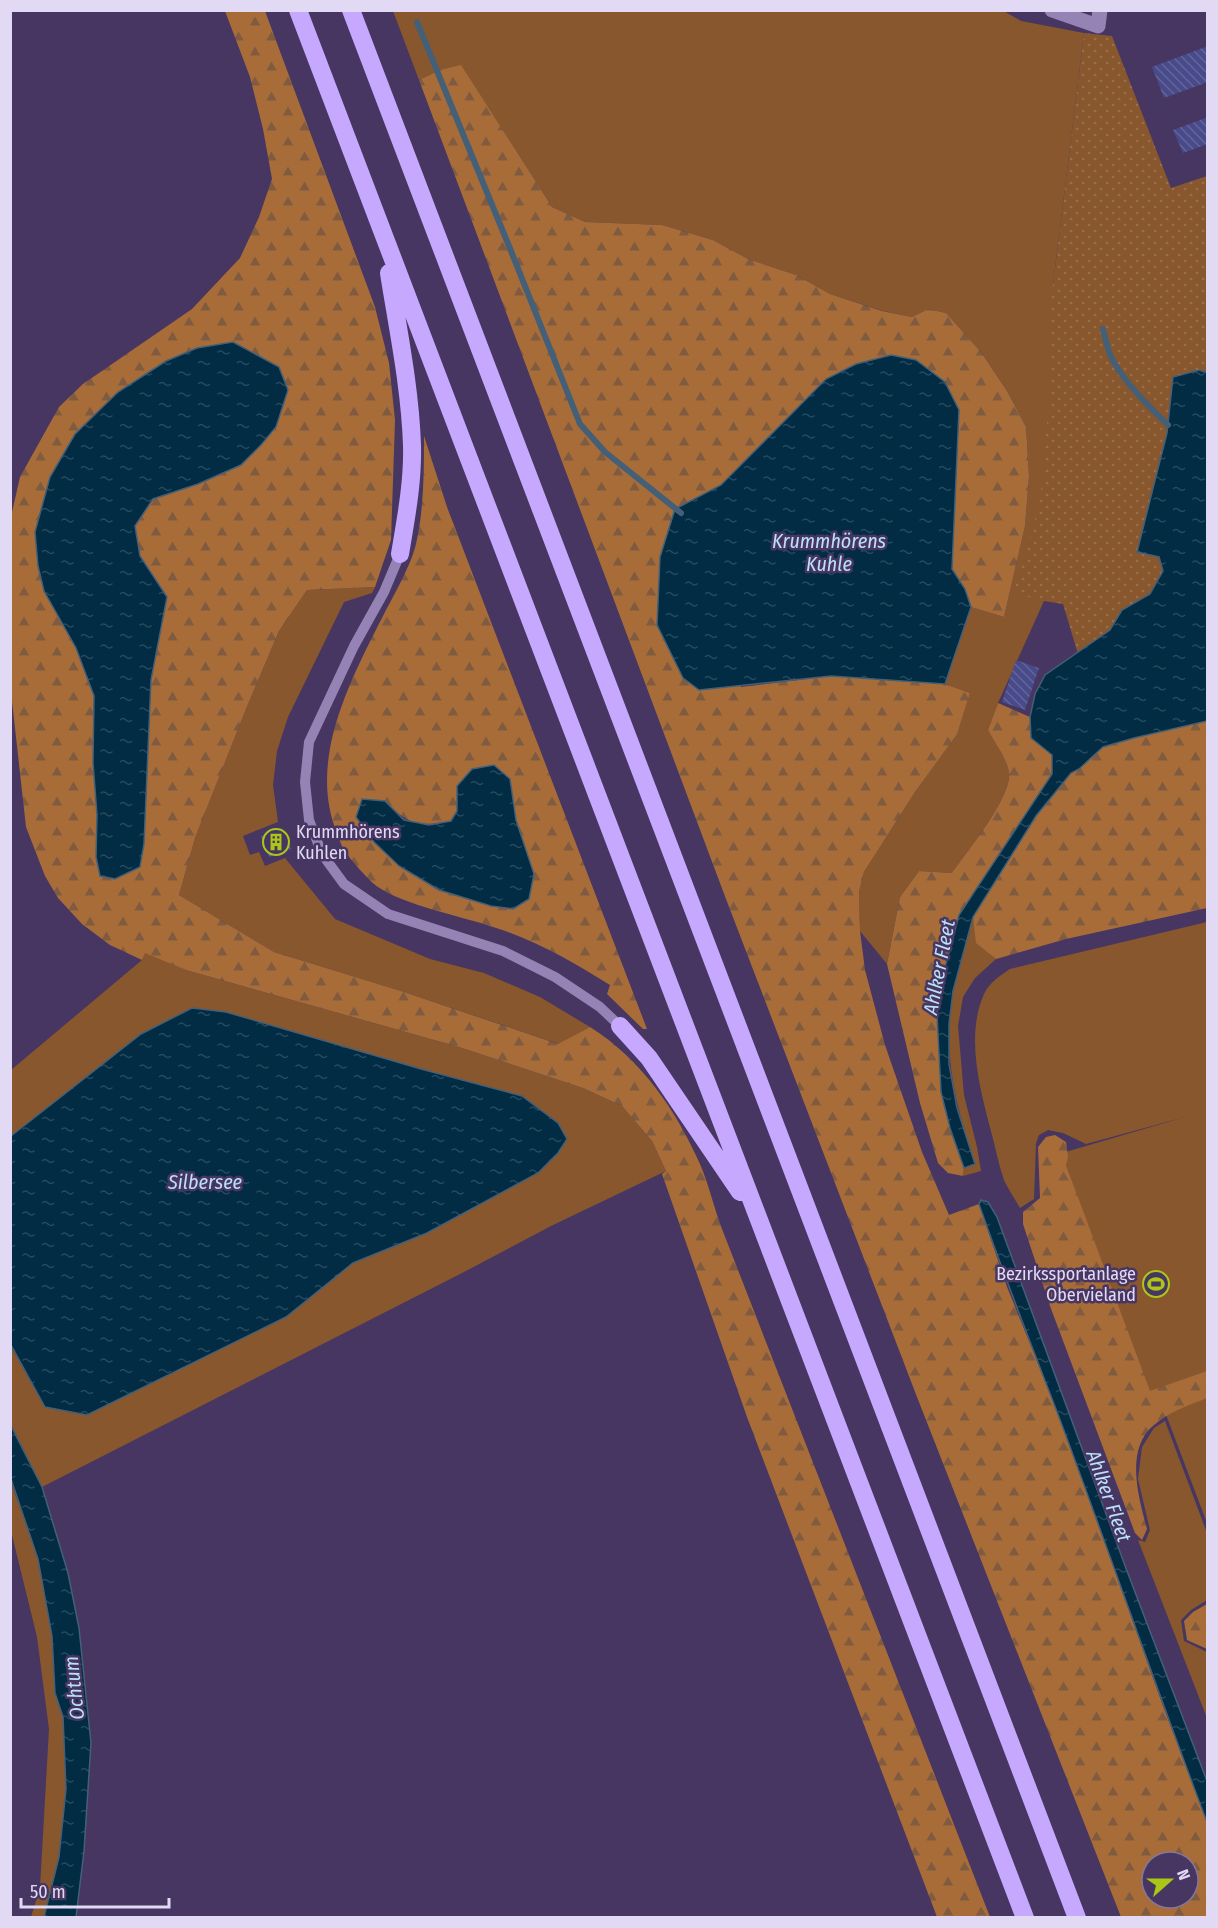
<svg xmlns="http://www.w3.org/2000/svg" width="1218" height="1928" font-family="'Fira Sans Condensed',sans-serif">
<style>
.grass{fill:#88572d}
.forest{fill:url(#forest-firs);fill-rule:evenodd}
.park{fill:url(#park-dots)}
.water{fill:url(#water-ripples);stroke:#446078;stroke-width:1.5}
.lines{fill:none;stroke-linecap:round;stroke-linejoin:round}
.stream{stroke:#446078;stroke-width:6}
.building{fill:url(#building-back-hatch)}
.lane{stroke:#9483b4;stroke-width:10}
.street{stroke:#9483b4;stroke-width:15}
.highway{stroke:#c6a9fe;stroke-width:18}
.labels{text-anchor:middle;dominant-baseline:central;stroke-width:5;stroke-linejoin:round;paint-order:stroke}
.poi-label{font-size:18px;fill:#e2daf5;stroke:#463661;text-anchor:start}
.water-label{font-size:20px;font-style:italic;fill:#bbe0fa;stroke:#463661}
</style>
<defs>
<pattern id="forest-firs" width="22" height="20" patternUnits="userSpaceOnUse" patternTransform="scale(1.5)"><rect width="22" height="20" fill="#a86c38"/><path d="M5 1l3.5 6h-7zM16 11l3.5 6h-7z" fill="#805b3f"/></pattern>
<pattern id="park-dots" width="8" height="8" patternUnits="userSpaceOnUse" patternTransform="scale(1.5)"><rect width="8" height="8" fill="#88572d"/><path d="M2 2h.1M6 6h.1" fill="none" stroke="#986f4c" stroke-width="1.8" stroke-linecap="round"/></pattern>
<pattern id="water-ripples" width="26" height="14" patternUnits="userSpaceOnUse" patternTransform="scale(1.5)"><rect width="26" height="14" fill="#012c43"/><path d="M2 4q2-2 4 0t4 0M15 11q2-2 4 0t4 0" fill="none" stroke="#264a5f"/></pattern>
<pattern id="building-back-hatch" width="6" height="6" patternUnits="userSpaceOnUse" patternTransform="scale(1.5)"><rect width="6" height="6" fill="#484a8a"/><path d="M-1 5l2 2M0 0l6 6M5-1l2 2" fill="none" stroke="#62649b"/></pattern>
</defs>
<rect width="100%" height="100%" fill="#463661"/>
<path class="grass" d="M1002,10l19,11 63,12 -31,252 10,319 -19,-3 -46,102 -10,27c7,14 18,27 21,42 4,24 -43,81 -57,101l-33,-2 -19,26 -13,67 -27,-33 -1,-39 5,-20 51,-80 42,-59 13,-40 -25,-9 26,-77 33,10 21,-91 4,-50 -3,-49 -19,-36 -26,-39 -35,-39 -18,-4 -16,8 -29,-6 -53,-17 -34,-19 -48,-16 -35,-19 -51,-15 -77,-3 -33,-15 -91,-141 -21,4 -21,10 -26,-69z
M375,587l-3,6 -28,9 -56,115 -11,34 -4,34 5,37 -35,14 7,19 9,-3 6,14 20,-8 50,61 95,40 54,14 56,24 50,30 -31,17 -158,-53 -127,-39 -95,-57 16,-57 51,-129 33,-78 28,-41z
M973,917l4,26 19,16 -21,19 -12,19 -5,29 6,69 13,52 4,24 -18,5 1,-8 11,-4c-19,-58 -33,-110 -22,-172 4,-25 13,-51 20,-75z
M1207,922v601l-45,-119 -12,2 -88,-253 123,-36 -99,27 -23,-11 -15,-3 -9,5 -3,8 -2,56 -14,9c-5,-9 -12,-19 -16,-28 -5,-14 -8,-30 -12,-45 -11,-42 -26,-94 -10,-136 5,-15 16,-22 28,-30z
M145,952l41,18 273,77 124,41 39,18 30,35 14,30 -113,54 -89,47 -422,215 -31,-63 -1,-79 35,62 241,-90 67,-54 74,-30 95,-137 -101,-27 -195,-57 -34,-4 -181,128v-66l131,-110z
M1165,1421l42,112v67l-16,10 -10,10 3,21 23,11v66l-69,-178 7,2 5,-12 -12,-51 4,-32 12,-19z
M10,1479l28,80 14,77 3,57 8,24 3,72 -7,68 -15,60h-13l9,-29 9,-159 -12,-92 -26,-106z"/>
<path class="forest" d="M225,11h40l110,296 14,56 6,57 -4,120 -16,47 -68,3 -28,41 -33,78 -51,129 -16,57 95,57 127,39 157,53 32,-17c51,32 86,83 110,137 9,21 14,44 22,65l268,688h-53l-190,-500 -85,-243 4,-3 -14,-30 -30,-35 -39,-18 -124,-41 -273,-77 -41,-17 -3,7 -32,-15 -28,-21 -24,-26 -13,-22 -19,-49 -16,-144v-162l10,-44 39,-70 24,-23 109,-75 48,-51 19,-41 13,-38 -9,-50 -13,-52zM197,348l1,136 -46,15 -17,27 5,30 27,42 -16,82 -7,164 -4,23 -25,12 -18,-64 -4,-52 1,-67 -18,-48 -32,-57 -6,-25 -3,-34 83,-140 48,-31z
M461,65l91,142 33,15 77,3 51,15 35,19 48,16 34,19 52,17 30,6 16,-8 18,4 35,39 26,39 19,36 3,49 -4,50 -21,91 -33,-10 -6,-18 -13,-20 7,-159 -133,-31 -105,106 -46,24 66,178 90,-11 114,8 25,9 -13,41 -42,58 -51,80 -5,20 1,39 5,39 20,75 37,107 27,63 30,-11 28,83 52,128 104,291 44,116v95h-86l-204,-520 -191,-498 -307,-819 21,-10zM1152,1862h36v36h-36z
M424,436l23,71 200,522h-4l-36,-35 3,-9c-37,-23 -75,-45 -117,-58 -32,-11 -89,-22 -115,-40 -9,-6 -28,-28 -34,-37 -3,-5 -5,-12 -7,-17 -30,-73 14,-154 47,-219 10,-19 27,-49 32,-70 8,-35 8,-72 8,-108zM510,779l6,41 18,54 -178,-57 28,-16c26,24 33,26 67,20l6,-10v-26z
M998,703l32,14 1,21 22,17 -1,19 -93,141 -16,60 -6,40 4,77 9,36 14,40 -1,8 -15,-3 -10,-10 -18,-60 -33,-139 13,-67 19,-26 33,2c14,-20 61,-77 57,-101 -3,-15 -14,-28 -21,-42z
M1207,721v187l-141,31 -70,20 -20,-16 -3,-26 63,-101 35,-43 8,-4 23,-22 32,-9z
M1055,1135l11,7 2,15 -2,8 84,226 57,-20v27c-18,7 -38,14 -53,27 -30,24 -15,74 -7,104l-5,11 -7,-7 -85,-227 -27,-82v-12l17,-14 -2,-51 8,-10z
M1207,1604v45l-20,-9 -3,-19 9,-9z"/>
<path class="park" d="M1084,33l28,3 59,152 36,-12v197l-9,-3 -25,8 -6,55 -30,119 23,5 3,14 -13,23 -28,16 -12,20 -32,24 -15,-50 -50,-10 27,-91 9,-101v-72l4,-45z"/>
<path class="water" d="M233,342l46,25 9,23 -12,37 -15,18 -20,20 -43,19 -45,15 -18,27 5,30 27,41 -16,83 -7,164 -4,23 -25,12 -15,-3 -4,-19 1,-42 -4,-52 1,-67 -18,-48 -32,-57 -6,-25 -3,-34 15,-55 25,-43 43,-42 48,-31 31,-13z
M891,355l25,5 29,22 14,28 -7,159 13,20 6,18 -26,77 -114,-8 -132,14 -16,-12 -26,-53 3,-68 15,-48 46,-24 105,-106 30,-15z
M1199,370l9,3 -1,348 -73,17 -31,9 -24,22 -8,4 -35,43 -63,101 -20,74 -4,33v40l8,44 18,56 -11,4 -14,-40 -9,-36 -4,-77 6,-40 16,-60 93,-141v-19l-21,-17 -1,-21 5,-23 10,-19 65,-45 12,-20 28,-16 13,-23 -4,-14 -22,-5 30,-119 6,-56z
M494,765l16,14 6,41 18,54 -5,25 -16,10 -22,-3 -52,-16 -40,-24 -25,-24 -18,-25 6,-18 23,2 19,19 25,5 22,-4 6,-10v-25l15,-17z
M192,1008l34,4 195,57 101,27 36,27 9,16 -9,14 -20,20 -111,60 -74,30 -67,54 -199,98 -42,-8 -34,-62v-209l130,-102z
M981,1200l7,2 9,15 130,354 80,210v41c-51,-134 -98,-271 -148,-405 -27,-71 -55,-141 -80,-213z
M10,1424l32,63 26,86 11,55 12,115 -7,108 -8,66h-32l15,-60 7,-68 -3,-72 -8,-24 -3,-57 -14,-77 -27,-80z"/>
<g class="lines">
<path class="stream" d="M417,22l92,224 71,178 25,28 76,61
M1103,329c2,8 4,16 6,23 9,24 40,55 59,73"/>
</g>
<path class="building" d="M1208,46v36l-44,16 -12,-31z
M1208,117v27l-25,9 -10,-23z
M1016,660l23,8 -14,42 -23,-8z
M282,828l9,21 -22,8 -8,-21z"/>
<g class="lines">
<path class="lane" d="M400,554l-16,38 -30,54 -45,96 -4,40 4,38 13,34 22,30 44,30 115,37 52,26 45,30 20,19"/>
<path class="street" d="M1052,10l46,16 2,-16"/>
<path class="highway" d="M298,10l727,1908
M351,10l726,1908
M389,273c9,57 21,114 23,172 1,37 -6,73 -12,109
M620,1026l29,32 91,134"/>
</g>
<defs>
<symbol id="building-ring" viewBox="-11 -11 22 22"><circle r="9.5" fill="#463661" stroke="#abc716" stroke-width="1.5"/><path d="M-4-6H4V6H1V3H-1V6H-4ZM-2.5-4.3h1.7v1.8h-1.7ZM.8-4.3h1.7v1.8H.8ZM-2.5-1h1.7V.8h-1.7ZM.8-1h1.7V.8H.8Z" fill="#abc716"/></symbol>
<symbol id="stadium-ring" viewBox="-11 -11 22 22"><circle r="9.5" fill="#463661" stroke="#abc716" stroke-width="1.5"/><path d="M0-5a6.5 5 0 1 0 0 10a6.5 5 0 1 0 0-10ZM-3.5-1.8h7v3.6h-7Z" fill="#abc716"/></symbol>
</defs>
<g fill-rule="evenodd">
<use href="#building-ring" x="261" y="827" width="30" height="30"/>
<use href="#stadium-ring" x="1141" y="1269" width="30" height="30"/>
</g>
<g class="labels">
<g class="poi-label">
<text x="296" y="832">Krummhörens<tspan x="296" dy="21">Kuhlen</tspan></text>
<text x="1136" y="1274" text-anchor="end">Bezirkssportanlage<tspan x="1136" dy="21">Obervieland</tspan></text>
</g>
<g class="water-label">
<text x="829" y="541">Krummhörens<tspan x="829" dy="23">Kuhle</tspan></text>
<text transform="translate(939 967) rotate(-79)">Ahlker Fleet</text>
<text x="205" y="1182">Silbersee</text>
<text transform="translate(1109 1496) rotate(70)">Ahlker Fleet</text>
<text transform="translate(74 1688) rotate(-96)">Ochtum</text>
</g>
</g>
<rect width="1218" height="1928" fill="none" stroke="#e2daf5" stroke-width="24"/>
<g transform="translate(1170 1880) rotate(69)"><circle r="28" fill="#463661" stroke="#84789c" stroke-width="1.5"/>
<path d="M0-4.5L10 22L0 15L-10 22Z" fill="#abc716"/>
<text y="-9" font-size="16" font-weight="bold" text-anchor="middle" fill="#e2daf5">N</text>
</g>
<path d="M21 1898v9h148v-9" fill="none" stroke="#e2daf5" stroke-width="3"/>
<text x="30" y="1898" font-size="18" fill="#e2daf5" stroke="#463661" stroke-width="4.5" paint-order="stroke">50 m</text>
</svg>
